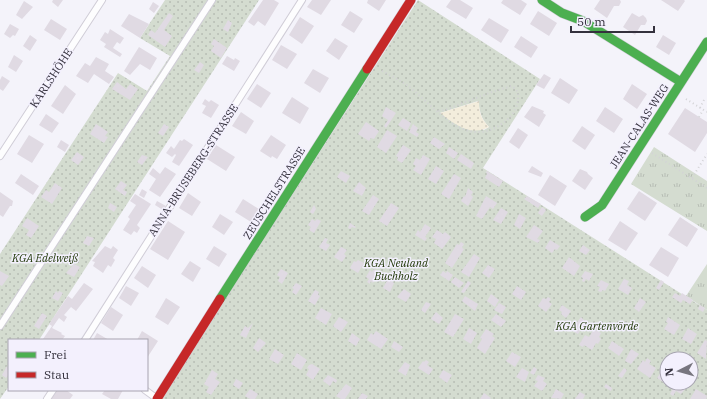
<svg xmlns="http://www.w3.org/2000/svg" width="707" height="399" font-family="'IBM Plex Serif',serif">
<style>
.grass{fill:url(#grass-dots);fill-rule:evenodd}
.sand{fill:url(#sand-dots)}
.park{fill:url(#park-tufts)}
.building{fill:#e0dae3}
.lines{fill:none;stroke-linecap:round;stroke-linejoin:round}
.lane-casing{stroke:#d0cdd7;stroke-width:8}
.fast-casing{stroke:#d0cdd7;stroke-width:10}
.jam-casing{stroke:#d0cdd7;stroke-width:10}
.path{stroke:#d3d3d6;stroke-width:2;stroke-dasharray:1 3;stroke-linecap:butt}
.lane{stroke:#fdfdfe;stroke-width:6}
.fast{stroke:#4caf50;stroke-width:9}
.jam{stroke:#c62828;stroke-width:9}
.labels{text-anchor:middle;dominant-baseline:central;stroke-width:3;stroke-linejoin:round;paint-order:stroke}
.street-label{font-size:11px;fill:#34313d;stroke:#f3f0fd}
.park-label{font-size:11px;font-style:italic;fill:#1b3301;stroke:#f3f0fd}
</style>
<defs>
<pattern id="grass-dots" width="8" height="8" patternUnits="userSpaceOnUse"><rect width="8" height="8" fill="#d4dcd0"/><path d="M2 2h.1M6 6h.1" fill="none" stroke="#b7bdb4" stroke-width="1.8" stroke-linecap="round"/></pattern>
<pattern id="sand-dots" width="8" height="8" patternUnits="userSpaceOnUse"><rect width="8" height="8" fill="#f3eddc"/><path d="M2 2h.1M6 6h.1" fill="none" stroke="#d1ccbe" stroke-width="1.8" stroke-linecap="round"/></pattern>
<pattern id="park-tufts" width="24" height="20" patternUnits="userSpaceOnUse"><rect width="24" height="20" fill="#d4dcd0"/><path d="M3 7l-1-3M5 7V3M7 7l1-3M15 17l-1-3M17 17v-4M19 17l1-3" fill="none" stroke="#b7bdb4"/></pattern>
</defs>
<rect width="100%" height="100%" fill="#f4f3fa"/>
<path class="grass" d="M165,0h94l-220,340h-30v46l-9,13v-145l118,-181 29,18 23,-35 -30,-18z
M418,0l122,79 -57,89 224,142v89h-547zM478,101c2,11 3,18 11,26l-5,3 -44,-17zM667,359h24v24h-24z"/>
<path class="sand" d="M479,101c0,11 2,18 10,26 -18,10 -35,-3 -49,-14z"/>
<path class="park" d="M654,147l53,34v50l-76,-47z
M707,264v46l-21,-14z"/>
<path class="building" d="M53,0h10l-5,7 -6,-5z
M263,0h11l5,3 -14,23 -7,-5 -4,5 -6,-4z
M312,0h19l-10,15 -14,-8z
M368,0h18l-7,11 -12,-8z
M451,0h9l13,8 -7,11 -20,-12z
M503,0h18l6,4 -7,11 -19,-12z
M600,0h20l1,2 -2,4h-5l-7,12 -13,-9z
M661,0h23l1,1 -7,10z
M24,1l9,6 -11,12 -6,-4z
M153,2l6,4 -5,7 -5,-4z
M350,11l13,8 -9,14 -13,-8z
M538,11l19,12 -8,13 -19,-12z
M169,13l4,3 -9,14 8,6 -7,11 -17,-12 3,-5 4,3z
M632,13l7,4 4,-2 3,3 1,3 -2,4h-4l-6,10 -12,-8z
M129,14l20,10 -9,14 -19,-12z
M300,17l14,9 -12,18 -13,-9z
M489,18l20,12 -8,13 -20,-13z
M51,19l16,10 -7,11 -16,-10z
M228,20l4,3 -4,9 -5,-3z
M10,24l9,5 -4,7 -2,-1 -3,3 -6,-4z
M110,29l14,9 -4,6 -3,-2 -4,6 9,6 -2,3 -16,-10 2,-3 -6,-4 5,-8 3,2z
M30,35l7,5 -7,11 -7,-5z
M663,35l13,8 -7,12 -13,-8z
M521,36l17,11 -7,11 -17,-11z
M335,38l13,8 -9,14 -13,-9z
M214,39l13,9 -6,10 -10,-7 3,-5 -3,-2z
M281,45l16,9 -10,15 -15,-9z
M139,47l18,11 -7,12 -10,-6 -10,11 -6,-4z
M14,55l9,6 -7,11 -8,-5z
M227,56l7,4 1,-2 5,3 -6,10 -12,-7z
M96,57l13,7 -4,7 9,6 -5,7 -15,-10 -6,9 -12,-7 9,-13 5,3z
M200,62l4,3 -5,8 -5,-3z
M313,69l16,9 -9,15 -16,-10z
M544,74l7,4 -7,11 -8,-4z
M2,76l8,5 -7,10 -3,-2v-9z
M560,78l18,12 -9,14 -18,-11z
M117,82l9,7 4,-5 8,5 -8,11 -18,-11z
M257,84l14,9 -10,15 -14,-9z
M632,84l15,10 -10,15 -14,-10z
M65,85l11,9 -13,20 -12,-8z
M292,97l17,11 -9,16 -18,-11z
M205,99l4,3 2,-2 8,5 -8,13 -9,-5 4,-7 -4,-2z
M532,106l12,5 -1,2 3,2 -7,12 -15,-10z
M386,107l10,6 -10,15 -2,-2 4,-6 -6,-4z
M605,107l18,12 -9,14 -18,-12z
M685,108l22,14v11l-12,19 -27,-18z
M241,112l13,9 -8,13 -14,-8z
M46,114l13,9 -7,10 -13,-8z
M403,118l8,5 -4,8 -9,-6z
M366,122l13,9 -5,8 -3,-1 -2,3 -11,-7z
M96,124l12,8 -3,4 3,1 -4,6 -14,-9z
M164,124l5,3 -6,9 -5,-3z
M413,124l5,4 -2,4 3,2 -2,3 -8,-5z
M582,126l13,9 -10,15 -13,-9z
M518,128l10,7 -9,14 -10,-7z
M387,130l10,6 -11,17 -9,-6z
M29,135l15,9 -12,19 -15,-9z
M271,135l15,10 -9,14 -5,-3 -1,2 -11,-7z
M434,137l11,7 -6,5 -9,-6z
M184,139l9,6 -14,21 -7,-4 4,-7 -1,-1 -3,3 -6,-4 5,-7 3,3 6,-9 2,1z
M61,140l8,5 -4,7 -8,-5z
M216,145l19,12 -9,14 -19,-12z
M403,145l8,5 -9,13 -5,-3 1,-3 -2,-1z
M449,147l9,6 -4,6 -8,-6z
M77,152l7,5 -6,8 -7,-5z
M461,154l13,9 -3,6 -14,-9z
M142,155l6,2 -6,8 -5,-3z
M423,155l7,4 -9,16 -8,-5 3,-4 -3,-2 3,-6 4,2z
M436,166l8,5 -8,13 -8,-5z
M532,166l11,7 -2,4 -13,-5z
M165,167l11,7 -16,23 -11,-7 7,-11 -7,-5 4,-6 7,6z
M580,169l7,3 1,2 5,4 -8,12 -13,-9z
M341,171l9,5 -4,7 -9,-6z
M487,171l16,10 -4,6 -14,-9 2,-4 -1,-2z
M21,174l18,12 -6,9 -18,-12z
M454,174l7,4 -12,21 -8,-5z
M550,175l17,11 -12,20 -17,-11z
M121,181l6,4 -4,5 4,2 -2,4 -10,-7z
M359,182l7,6 -4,8 -9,-5z
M55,183l7,5 -10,16 -11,-7 5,-7 3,2z
M468,188l5,4 -2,3 2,2 -5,9 -7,-5 3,-5 1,1z
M142,189l5,3 -3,6 -5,-3z
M639,191l18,12 -12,18 -18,-12z
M0,192l13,9 -1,5h-2l-7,11 -3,-2z
M188,193l13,9 -9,14 -13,-8z
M135,194l16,10 -14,21 3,3 -3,5 -3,-2 -3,4 -8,-5 7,-11 -2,-2 8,-12 -6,-4z
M373,195l6,4 -10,16 -7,-4z
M486,196l11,7 -4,6 -3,-2 -8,12 -6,-3z
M527,196l14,8 -3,4 -14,-9z
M243,199l16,10 -8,13 -16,-10z
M157,201l9,5 -3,4 -8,-5z
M110,203l7,4 -3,5 -6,-4z
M391,203l8,5 -12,18 -8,-5z
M314,205l2,4 -3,5 -3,-2z
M542,207l4,3 -4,6 -4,-3z
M501,208l7,4 -7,12 -8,-4z
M220,214l13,8 -9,13 -12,-8z
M519,214l7,4 -6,11 -6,-4z
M680,217l18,12 -11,18 -19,-12z
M27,218l12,8 -8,12 -5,-3 3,-5 -7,-4z
M312,219l3,2 2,-2 4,2 -7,12 -5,-3 2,-3 -3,-2z
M168,221l17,11 -17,28 -18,-11z
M620,221l18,12 -12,18 -18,-11z
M350,223l6,4 -1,1 -3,-1 -2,2 -2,-1z
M425,224l6,4 -6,9 2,1 -2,3 -10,-6 3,-5 2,2z
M534,225l9,6 -6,8 3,1 -2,3 -12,-6z
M437,230l6,4 2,-2 6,5 -9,12 -8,-6 2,-4 -4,-2z
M87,236l7,2 -5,8 -6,-3z
M325,238l3,1 -2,4 4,2 -4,6 -7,-4z
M550,240l10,6 -3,4 -2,-1 -3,4 -7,-5z
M461,242l3,2 -2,4 2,1 -12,19 -7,-5 12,-19 2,1z
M583,245l7,5 -4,5 -7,-4z
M105,246l6,3 2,-3 5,4 -5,8 2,2 -4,7 -3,-2 -5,8 -10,-7 2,-4 -3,-1z
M214,246l13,8 -8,13 -13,-8z
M341,247l6,3 -3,4 2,2 -4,6 -8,-5z
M661,247l18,11 -11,19 -19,-12z
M474,254l6,4 -11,19 -8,-5z
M569,257l11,9 -6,10 -12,-8z
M358,260l6,3 -6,10 -8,-5 4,-7 2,1z
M190,261l11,7 -8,14 -12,-8z
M74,264l6,3 -6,10 -8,-4z
M488,265l7,4 -6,9 -7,-5z
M142,266l14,9 -8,13 -14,-10z
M281,269l7,4 -6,11 -4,-3 2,-4 -3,-2z
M374,269l5,3 -6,11 -2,-2 -1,3 -3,-2 2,-3 -3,-2 4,-7 2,2z
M0,271l9,5 -7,10 -2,-1z
M443,271l3,2 1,-2 6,4 -4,6 -9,-6z
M585,271l8,3 -4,7 -3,-2 -2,3 -2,-1 1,-3 -2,-1z
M455,277l9,6 -5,5 -8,-6z
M388,279l6,4 -4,9 -7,-4z
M624,279l5,2 -2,4 5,3 -4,7 -10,-6z
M601,280l8,4 -4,7 -2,-1 -2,2 -3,-1 2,-4 -3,-1z
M661,280l3,2 -5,8 -3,-2z
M468,281l3,2 -7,10 -3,-1z
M84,283l9,6 -17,22 -5,-4 -7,8 3,2 -3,5 -5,-4 -7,10 10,5 -1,1 4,2 -3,4 -19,-1 9,-13 -3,-2 19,-28 4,3z
M296,283l6,3 -6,9 -4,-3 2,-3 -2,-1z
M126,286l13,7 -8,13 -12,-8z
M517,286l9,6 -5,8 -9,-6z
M404,289l7,5 -5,8 -9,-5z
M315,290l4,2 -1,3 2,1 -5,9 -7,-4z
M56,291l2,2 1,-2 4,2 -5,8 -6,-3z
M675,293l5,3 2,-3 11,7 -3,4 -7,-4 -2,3 -9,-6z
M491,294l8,6 -4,7 -8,-6z
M465,296l13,8 -3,7 -13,-10z
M548,297l3,2 -2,3 3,2 -6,8 -8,-6 5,-8 3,1z
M166,298l14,9 -12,18 -13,-8z
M640,298l6,4 -7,10 -5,-4z
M426,302l5,2 -6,9 -4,-3z
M499,303l7,4 -4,7 -8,-4z
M562,305l9,6 -5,7 -5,-4 1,-2 -3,-2z
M700,305l5,3 -2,4 -5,-3z
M111,307l12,8 -10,16 -12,-8z
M321,308l11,6 -6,11 -11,-7z
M436,312l7,6 -4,6 -8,-5z
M42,313l5,3 -8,13 -5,-3z
M455,314l9,5 -11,18 -9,-5z
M496,314l10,7 -5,6 -10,-7z
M339,317l9,5 -7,10 -8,-6z
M581,317l5,5 -8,12 -7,-4z
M668,317l12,8 -6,10 -10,-6 4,-6 -2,-1z
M253,323l-7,15 -6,-3 5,-9 3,2z
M469,328l8,5 -6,11 -8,-5z
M688,328l9,6 -6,10 -9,-5z
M486,329l8,5 -2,2 3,2 -10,16 -8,-6 5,-9 -2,-1z
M594,329l7,4 -2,4 2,2 -3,5 -2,-1 -4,7 -8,-5 -1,2 -4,-2 6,-10 4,2z
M142,331l16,10 -11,17v-18h-10z
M376,331l12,8 -7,10 -14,-9 4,-7 2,2z
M97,333l12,7h-16z
M352,333l8,6 -4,7 -8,-5z
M259,338l7,5 -8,9 -5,-4z
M705,340l2,1 -1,18 -9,-6z
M394,341l9,6 -4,5 -8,-5z
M612,341l12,8 -5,7 -11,-8z
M275,349l9,6 -6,9 -9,-5z
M631,349l8,5 -8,10 -6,-3z
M512,352l9,5 -6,10 -9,-6z
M297,353l10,7 -6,10 -10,-6z
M647,358l4,3 -2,3 7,4 -6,10 -13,-9 6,-9 2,2z
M426,360l3,2 -2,3 6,4 -4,6 -11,-7 5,-7 1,1z
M405,362l5,3 -4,11 -8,-5z
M312,364l8,5 -7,11 -7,-5 3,-6 -2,-1 2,-3z
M7,366l2,8 -3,4 -4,-3z
M534,367l3,2 -3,6 -4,-2z
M522,368l7,4 -4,10 -9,-5z
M624,368l3,2 -5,8 -4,-2z
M212,370l6,4 -3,5 5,3 -9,13 -5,-3 3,-5 -5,-3z
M443,370l9,5 -5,8 -8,-6z
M661,372l6,4 -1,8 -9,-6z
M328,375l9,5 -1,3 -3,-2 -3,5 -7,-5z
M538,375l7,3 -2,3 4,3 -5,7 -8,-5 4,-5 -3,-1z
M236,379l7,4 -4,6 -6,-4z
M676,383l9,6 -4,5 -5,-3 -3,5 -3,-2z
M346,384l6,4 -7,11h-4l-5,-3z
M606,384l6,4 -1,3 -7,-4z
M250,389l8,5 -3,5h-5l-5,-3z
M556,389l8,5 -3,5 -10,-1z
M696,389l11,7 -1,3h-16z
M56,390h10l7,5 -3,4h-20z
M105,390h18l-5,9h-7l-9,-5z
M580,392l5,3 -2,4h-8z
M362,393l6,3 -2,3h-8z
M484,393l7,5 -1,1h-10z"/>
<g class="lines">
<defs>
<path id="lane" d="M0,156l102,-156
M0,326l212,-326
M85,340l217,-340
M145,390l11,8
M47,399l6,-9"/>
<path id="fast" d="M542,0l20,13 21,8 98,61
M585,217l17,-12 105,-163
M220,299l147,-230"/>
<path id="jam" d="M367,69l44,-69
M157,399l63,-100"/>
</defs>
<use href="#lane" class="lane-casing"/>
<use href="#fast" class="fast-casing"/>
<use href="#jam" class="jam-casing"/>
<path class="path" d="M382,71c9,5 18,9 26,15 28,21 57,65 95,37 11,-8 16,-17 15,-31l-6,-6 -20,6 -47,18 -8,1
M686,99l21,13
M700,108l4,-8
M699,117l4,-7
M652,153l55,35
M692,178l15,-24"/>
<use href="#lane" class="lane"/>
<use href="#fast" class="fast"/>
<use href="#jam" class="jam"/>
</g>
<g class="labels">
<g class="street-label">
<text transform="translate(51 78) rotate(-57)">KARLSHÖHE</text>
<text transform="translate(639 126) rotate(-57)">JEAN-CALAS-WEG</text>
<text transform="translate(193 170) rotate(-57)">ANNA-BRUSEBERG-STRASSE</text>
<text transform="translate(274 193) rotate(-58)">ZEUSCHELSTRASSE</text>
</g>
<g class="park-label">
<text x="45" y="258">KGA Edelweiß</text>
<text x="396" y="263">KGA Neuland<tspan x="396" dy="13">Buchholz</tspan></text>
<text x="597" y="326">KGA Gartenvörde</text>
</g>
</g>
<rect x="8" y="339" width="140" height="52" fill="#f3f0fd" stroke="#a7a4b0"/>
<rect x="16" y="352" width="20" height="6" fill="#4caf50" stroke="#a7a4b0"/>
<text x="44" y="359" font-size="12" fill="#34313d">Frei</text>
<rect x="16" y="372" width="20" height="6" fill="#c62828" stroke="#a7a4b0"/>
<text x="44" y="379" font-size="12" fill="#34313d">Stau</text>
<g transform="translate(679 371) rotate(264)"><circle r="19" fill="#f3f0fd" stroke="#a7a4b0"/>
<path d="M0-3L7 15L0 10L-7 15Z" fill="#77757f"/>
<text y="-6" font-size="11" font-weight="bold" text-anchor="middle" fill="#34313d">N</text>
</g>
<path d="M571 26v6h83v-6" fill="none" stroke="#34313d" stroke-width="2"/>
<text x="577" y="26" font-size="12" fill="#34313d" stroke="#f3f0fd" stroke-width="3" paint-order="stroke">50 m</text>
</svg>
